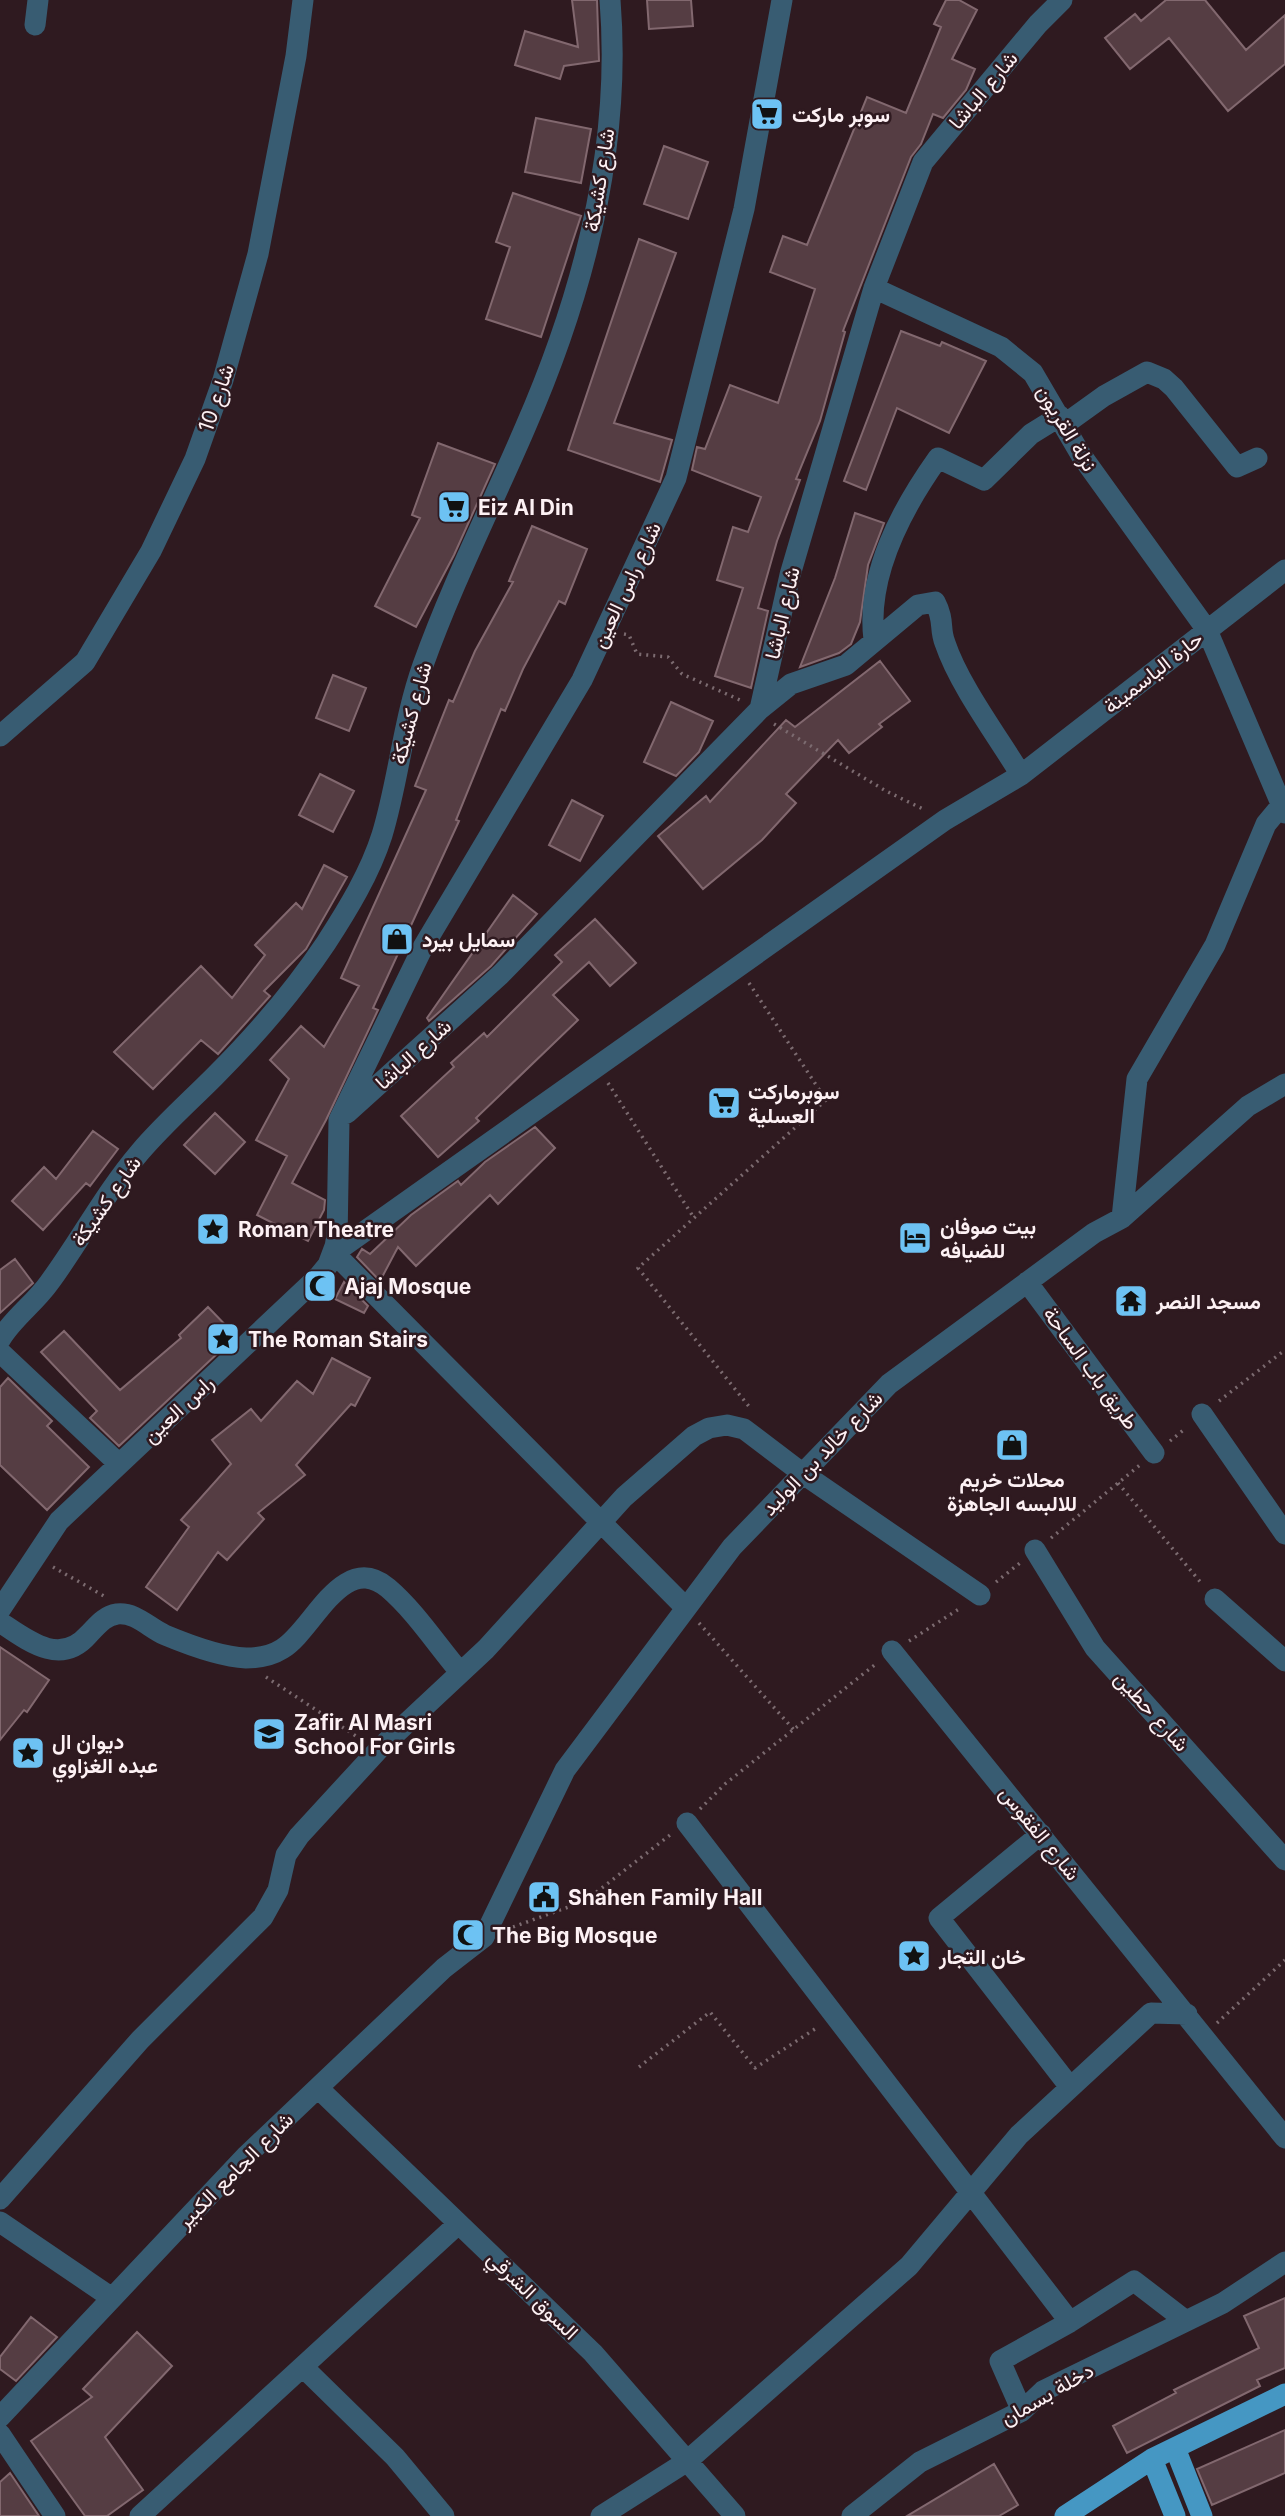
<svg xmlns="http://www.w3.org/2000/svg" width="1285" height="2516" font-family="Inter,Vazirmatn,sans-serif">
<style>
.building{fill:#553d43;stroke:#82686f;stroke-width:2}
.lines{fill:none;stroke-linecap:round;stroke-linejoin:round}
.path{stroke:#7c6b70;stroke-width:3.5;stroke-dasharray:2 5;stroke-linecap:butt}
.minor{stroke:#385c72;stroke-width:21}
.major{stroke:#4597c3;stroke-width:21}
.labels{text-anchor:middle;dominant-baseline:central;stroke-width:5;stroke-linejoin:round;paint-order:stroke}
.street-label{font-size:21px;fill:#fdf1f4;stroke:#2f1a20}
.poi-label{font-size:21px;font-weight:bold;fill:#fdf1f4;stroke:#2f1a20;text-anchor:start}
</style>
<rect width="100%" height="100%" fill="#2f1a20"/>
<path class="building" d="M572,0h25l2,61 -35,5 -4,13 -45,-14 10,-34 53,16z
M647,0h44l2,26 -44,3z
M946,0h13l18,10 -25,49 23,10 -9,21 -23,28 -10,-4 -12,30 -10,13 -68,174 2,1 -25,89 -24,58 4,1 -23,61 -19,67 10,3 -17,77 -36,-12 28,-88 -26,-8 16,-53 15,5 13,-35 -69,-27 5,-23 8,2 25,-64 48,18 37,-114 -45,-17 13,-36 24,9 60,-148 39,16 35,-86 -7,-3z
M1166,0h39l41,50 39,-35v49l-57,47 -59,-73 -39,31 -25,-31 30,-24 6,7z
M536,118l55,11 -10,54 -56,-11z
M664,146l44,16 -20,57 -44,-15z
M513,193l68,23 -40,121 -55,-18 24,-72 -14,-5z
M639,239l37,14 -62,170 58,17 -12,42 -92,-32z
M901,331l39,15 2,-4 44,19 -37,72 -52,-25 -31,82 -22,-9z
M438,443l57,21 -41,91 -38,72 -41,-21 45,-88 -8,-3z
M855,513l29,10 -16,42 -8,57 -9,22 -12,9 -39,14 35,-89z
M532,526l55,23 -22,55 -6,-3 -36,68 -18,42 -4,-2 -45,111 3,1 -86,187 5,2 -52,110 -34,63 33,17 -1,10 -16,31 -51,-26 30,-59 -31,-16 33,-61 -19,-19 31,-34 23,21 35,-61 -18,-8 85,-188 -11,-4 34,-86 4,2 22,-51 38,-69 -4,-1z
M880,661l30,40 -31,23 3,3 -33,26 -11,-13 -52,54 10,9 -34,37 -59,49 -45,-53 48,-40 4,6 76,-82 9,7z
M333,675l33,13 -17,43 -33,-13z
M671,702l42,19 -14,31 -23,24 -32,-14z
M320,774l34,17 -21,41 -34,-17z
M572,800l31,16 -23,45 -31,-16z
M324,865l23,12 -41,72 -42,42 6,5 -52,58 -17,-14 -48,49 -39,-37 87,-86 31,32 33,-43 -10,-10 41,-42 6,6z
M513,895l24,19 -46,52 -62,55 -2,-3z
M595,919l41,44 -26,23 -21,-24 -36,33 25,25 -102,98 3,3 -41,36 -37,-41 53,-49 -3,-4 33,-30 3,4 75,-75 -7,-7z
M215,1113l30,29 -30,32 -31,-29z
M535,1127l20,21 -57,56 -8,-9 -74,71 -18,-19 -18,34 -23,-24 5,-8 8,5 41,-39 47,-34 3,4 24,-23z
M93,1131l25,18 -28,37 -4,-3 -43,47 -31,-29 32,-34 12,12z
M15,1259l18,24 -33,30v-43z
M344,1282l24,24 -4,7 -29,-14z
M208,1307l28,29 -117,110 -29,-28 7,-7 -56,-59 23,-21 56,59 61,-52 -2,-3z
M332,1358l38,20 -15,28 -4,-2 -55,61 9,10 -47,38 6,6 -37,41 -9,-8 -41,58 -31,-23 43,-60 -8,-7 50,-56 -19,-24 39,-31 10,12 36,-40 16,13z
M8,1378l44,43 -5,5 42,41 -42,43 -47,-45v-78z
M0,1647l49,33 -22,32 -3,-2 -24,30z
M1285,2298v70l-28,12 3,6 -133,67 -14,-27 63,-33 -2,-3 85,-42 -15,-32z
M31,2317l26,20 -41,44 -16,-12v-12z
M137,2332l35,34 -67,71 38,53 -36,26h-22l-54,-75 61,-44 -9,-8z
M1285,2430v43l-73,32 -15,-36z
M994,2464l24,41 -19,11h-92z
M10,2473l29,43h-39v-34z"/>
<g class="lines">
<path class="path" d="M624,634l5,1 8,19 31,3 14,17 58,26
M774,724l112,67 39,19
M749,983l77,117 -188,168 113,141
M608,1083l86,135
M1219,1401l66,-51
M1170,1441l16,-13
M1118,1483l84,101
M1051,1538l89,-73
M53,1567l51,29
M996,1582l24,-19
M699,1623l95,107
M909,1641l53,-34
M266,1677l96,63
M700,1809l25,-25 152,-121
M513,1927l72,-26 85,-66
M1217,2023l68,-63
M639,2067l71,-55 45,56 63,-41"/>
<path class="minor" d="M35,25l3,-25
M874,288l127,59 32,26 48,82 126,175 78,183
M1065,424l39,-28 43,-24 17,7 10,9 63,79 20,-9
M874,640c-8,-65 27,-130 64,-182l46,22 47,-46 29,-18
M760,709l31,-25 55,-19 72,-60 17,-3c10,19 4,26 10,41 14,42 53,94 76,132
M0,736l85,-74 66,-111 44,-92 28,-79 35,-126 38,-198 7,-56
M347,1113l153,-138 260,-266 30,-134 84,-287 49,-126 115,-138 24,-24
M1122,1218l15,-139 78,-134 51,-121 19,-23
M336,1241l-2,12 352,355
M334,1253l611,-433 76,-45 264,-205
M1027,1282l127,171
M0,1340c12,-21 34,-36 49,-57 31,-42 56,-90 91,-131 23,-27 49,-50 74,-75 42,-42 80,-86 112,-134 22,-34 44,-70 56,-108 17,-56 21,-114 41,-170 29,-81 68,-158 102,-237 59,-135 97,-280 85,-428
M0,1352l119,112
M1202,1414l83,120
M1035,1550l60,98 190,212
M1215,1599l70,62
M0,1610l59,-89 260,-245 9,-11 9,-24 2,-121 84,-173 159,-267 94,-202 68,-269 38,-209
M0,1622c27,18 60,45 88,13 9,-9 16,-19 29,-21 19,-2 32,14 48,21 24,10 55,22 81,23 12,0 25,-2 36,-9 31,-18 60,-99 106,-61 27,23 49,57 72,84
M892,1651l393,487
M687,1823l383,499 64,-41 52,40
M1041,1834l-102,84 131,169
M318,2088l275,265 142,163
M0,2199l140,-159 123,-123 15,-27 8,-35 13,-19 81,-88 106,-99 138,-152 70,-61 15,-8 18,-3 17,4 58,44 178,122
M0,2222l112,76
M304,2368l91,89 49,59
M1022,2411l-22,-50 70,-39
M0,2417l247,-262 197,-187 40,-31 81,-167 167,-223 157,-163 205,-151 28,-15 126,-112 37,-22
M0,2434l55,82
M140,2516l318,-292
M601,2516l85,-54 223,-196 110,-131 132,-122 36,1
M852,2516l68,-54 102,-51 21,-20 180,-88 62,-41"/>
<path class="major" d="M1175,2448l27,68
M1152,2459l23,57
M1065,2516l87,-57 133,-65"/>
</g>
<defs>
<symbol id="supermarket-square" viewBox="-11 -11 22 22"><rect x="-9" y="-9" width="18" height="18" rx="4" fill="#6dc2f3" stroke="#2f1a20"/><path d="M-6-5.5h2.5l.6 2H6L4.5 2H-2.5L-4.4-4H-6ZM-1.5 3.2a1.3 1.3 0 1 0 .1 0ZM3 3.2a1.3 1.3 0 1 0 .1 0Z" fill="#111"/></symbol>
<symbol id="shop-square" viewBox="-11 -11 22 22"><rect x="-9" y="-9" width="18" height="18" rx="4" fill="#6dc2f3" stroke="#2f1a20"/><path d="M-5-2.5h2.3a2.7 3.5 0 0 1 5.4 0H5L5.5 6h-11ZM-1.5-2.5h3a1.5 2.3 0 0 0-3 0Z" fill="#111"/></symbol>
<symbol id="sight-square" viewBox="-11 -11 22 22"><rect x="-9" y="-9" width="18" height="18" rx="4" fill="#6dc2f3" stroke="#2f1a20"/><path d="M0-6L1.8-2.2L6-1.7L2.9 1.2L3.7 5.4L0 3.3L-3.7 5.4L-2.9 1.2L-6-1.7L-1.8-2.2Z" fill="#111"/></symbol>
<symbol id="hotel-square" viewBox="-11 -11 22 22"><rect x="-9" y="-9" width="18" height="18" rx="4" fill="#6dc2f3" stroke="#2f1a20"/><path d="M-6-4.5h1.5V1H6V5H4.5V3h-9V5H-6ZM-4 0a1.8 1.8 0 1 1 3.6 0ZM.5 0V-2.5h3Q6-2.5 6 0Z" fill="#111"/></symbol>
<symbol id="mosque-square" viewBox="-11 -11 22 22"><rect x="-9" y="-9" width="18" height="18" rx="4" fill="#6dc2f3" stroke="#2f1a20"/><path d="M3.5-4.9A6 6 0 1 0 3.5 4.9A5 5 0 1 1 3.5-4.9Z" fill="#111"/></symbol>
<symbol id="temple-square" viewBox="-11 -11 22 22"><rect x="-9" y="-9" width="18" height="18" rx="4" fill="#6dc2f3" stroke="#2f1a20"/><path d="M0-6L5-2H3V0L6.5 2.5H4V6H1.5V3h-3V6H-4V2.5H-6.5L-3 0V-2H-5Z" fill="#111"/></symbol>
<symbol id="school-square" viewBox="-11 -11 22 22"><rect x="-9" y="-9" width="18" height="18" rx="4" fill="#6dc2f3" stroke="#2f1a20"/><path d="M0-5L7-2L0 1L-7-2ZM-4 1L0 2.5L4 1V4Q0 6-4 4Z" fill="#111"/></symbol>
<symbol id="civic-square" viewBox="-11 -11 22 22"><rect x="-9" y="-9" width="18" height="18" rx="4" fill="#6dc2f3" stroke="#2f1a20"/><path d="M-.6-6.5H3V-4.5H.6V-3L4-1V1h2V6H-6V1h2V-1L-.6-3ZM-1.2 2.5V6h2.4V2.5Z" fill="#111"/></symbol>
</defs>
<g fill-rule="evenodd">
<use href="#supermarket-square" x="748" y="95" width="38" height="38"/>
<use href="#supermarket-square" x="435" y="488" width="38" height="38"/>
<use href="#shop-square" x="378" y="920" width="38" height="38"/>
<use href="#supermarket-square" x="705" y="1084" width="38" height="38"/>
<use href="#sight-square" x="194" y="1210" width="38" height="38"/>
<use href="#hotel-square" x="896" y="1219" width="38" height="38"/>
<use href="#mosque-square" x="301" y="1267" width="38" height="38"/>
<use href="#temple-square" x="1112" y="1282" width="38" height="38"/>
<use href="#sight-square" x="204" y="1320" width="38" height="38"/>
<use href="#shop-square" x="993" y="1426" width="38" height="38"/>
<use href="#school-square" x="250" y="1715" width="38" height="38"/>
<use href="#sight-square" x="9" y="1734" width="38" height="38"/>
<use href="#civic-square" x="525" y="1878" width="38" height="38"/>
<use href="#mosque-square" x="449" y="1916" width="38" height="38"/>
<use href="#sight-square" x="895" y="1937" width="38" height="38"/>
</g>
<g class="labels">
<g class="street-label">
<text transform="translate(983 90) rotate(-50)">شارع الباشا</text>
<text transform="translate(599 180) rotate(-81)">شارع كشيكة</text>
<text transform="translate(216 398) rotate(-71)">شارع 10</text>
<text transform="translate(1067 428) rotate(59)">نزلة القريون</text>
<text transform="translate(626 585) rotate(-65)">شارع راس العين</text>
<text transform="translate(782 613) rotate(-77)">شارع الباشا</text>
<text transform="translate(1153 672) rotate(-38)">حارة الياسمينة</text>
<text transform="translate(411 713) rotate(-75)">شارع كشيكة</text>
<text transform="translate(413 1054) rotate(-42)">شارع الباشا</text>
<text transform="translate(106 1201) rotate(-55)">شارع كشيكة</text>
<text transform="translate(1091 1368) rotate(54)">طريق باب الساحة</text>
<text transform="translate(178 1409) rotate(-43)">راس العين</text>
<text transform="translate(822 1453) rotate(-46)">شارع خالد بن الوليد</text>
<text transform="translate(1152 1711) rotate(48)">شارع حطين</text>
<text transform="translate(1040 1833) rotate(51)">شارع الفقوس</text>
<text transform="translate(235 2170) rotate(-45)">شارع الجامع الكبير</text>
<text transform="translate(533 2295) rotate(44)">السوق الشرقي</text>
<text transform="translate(1047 2394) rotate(-30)">دخلة بسمان</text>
</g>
<g class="poi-label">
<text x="792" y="114">سوبر ماركت</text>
<text x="478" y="507">Eiz Al Din</text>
<text x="422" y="939">سمايل بيرد</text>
<text x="748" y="1091">سوبرماركت<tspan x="748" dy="24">العسلية</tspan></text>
<text x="940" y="1226">بيت صوفان<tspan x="940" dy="24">للضيافه</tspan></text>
<text x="238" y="1229">Roman Theatre</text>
<text x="344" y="1286">Ajaj Mosque</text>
<text x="1156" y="1301">مسجد النصر</text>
<text x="248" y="1339">The Roman Stairs</text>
<text x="1012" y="1479" text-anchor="middle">محلات خريم<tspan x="1012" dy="24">للالبسه الجاهزة</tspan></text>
<text x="294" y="1722">Zafir Al Masri<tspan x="294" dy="24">School For Girls</tspan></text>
<text x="52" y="1741">ديوان ال<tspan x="52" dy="24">عبده الغزاوي</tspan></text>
<text x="568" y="1897">Shahen Family Hall</text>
<text x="492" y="1935">The Big Mosque</text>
<text x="939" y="1956">خان التجار</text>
</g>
</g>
</svg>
